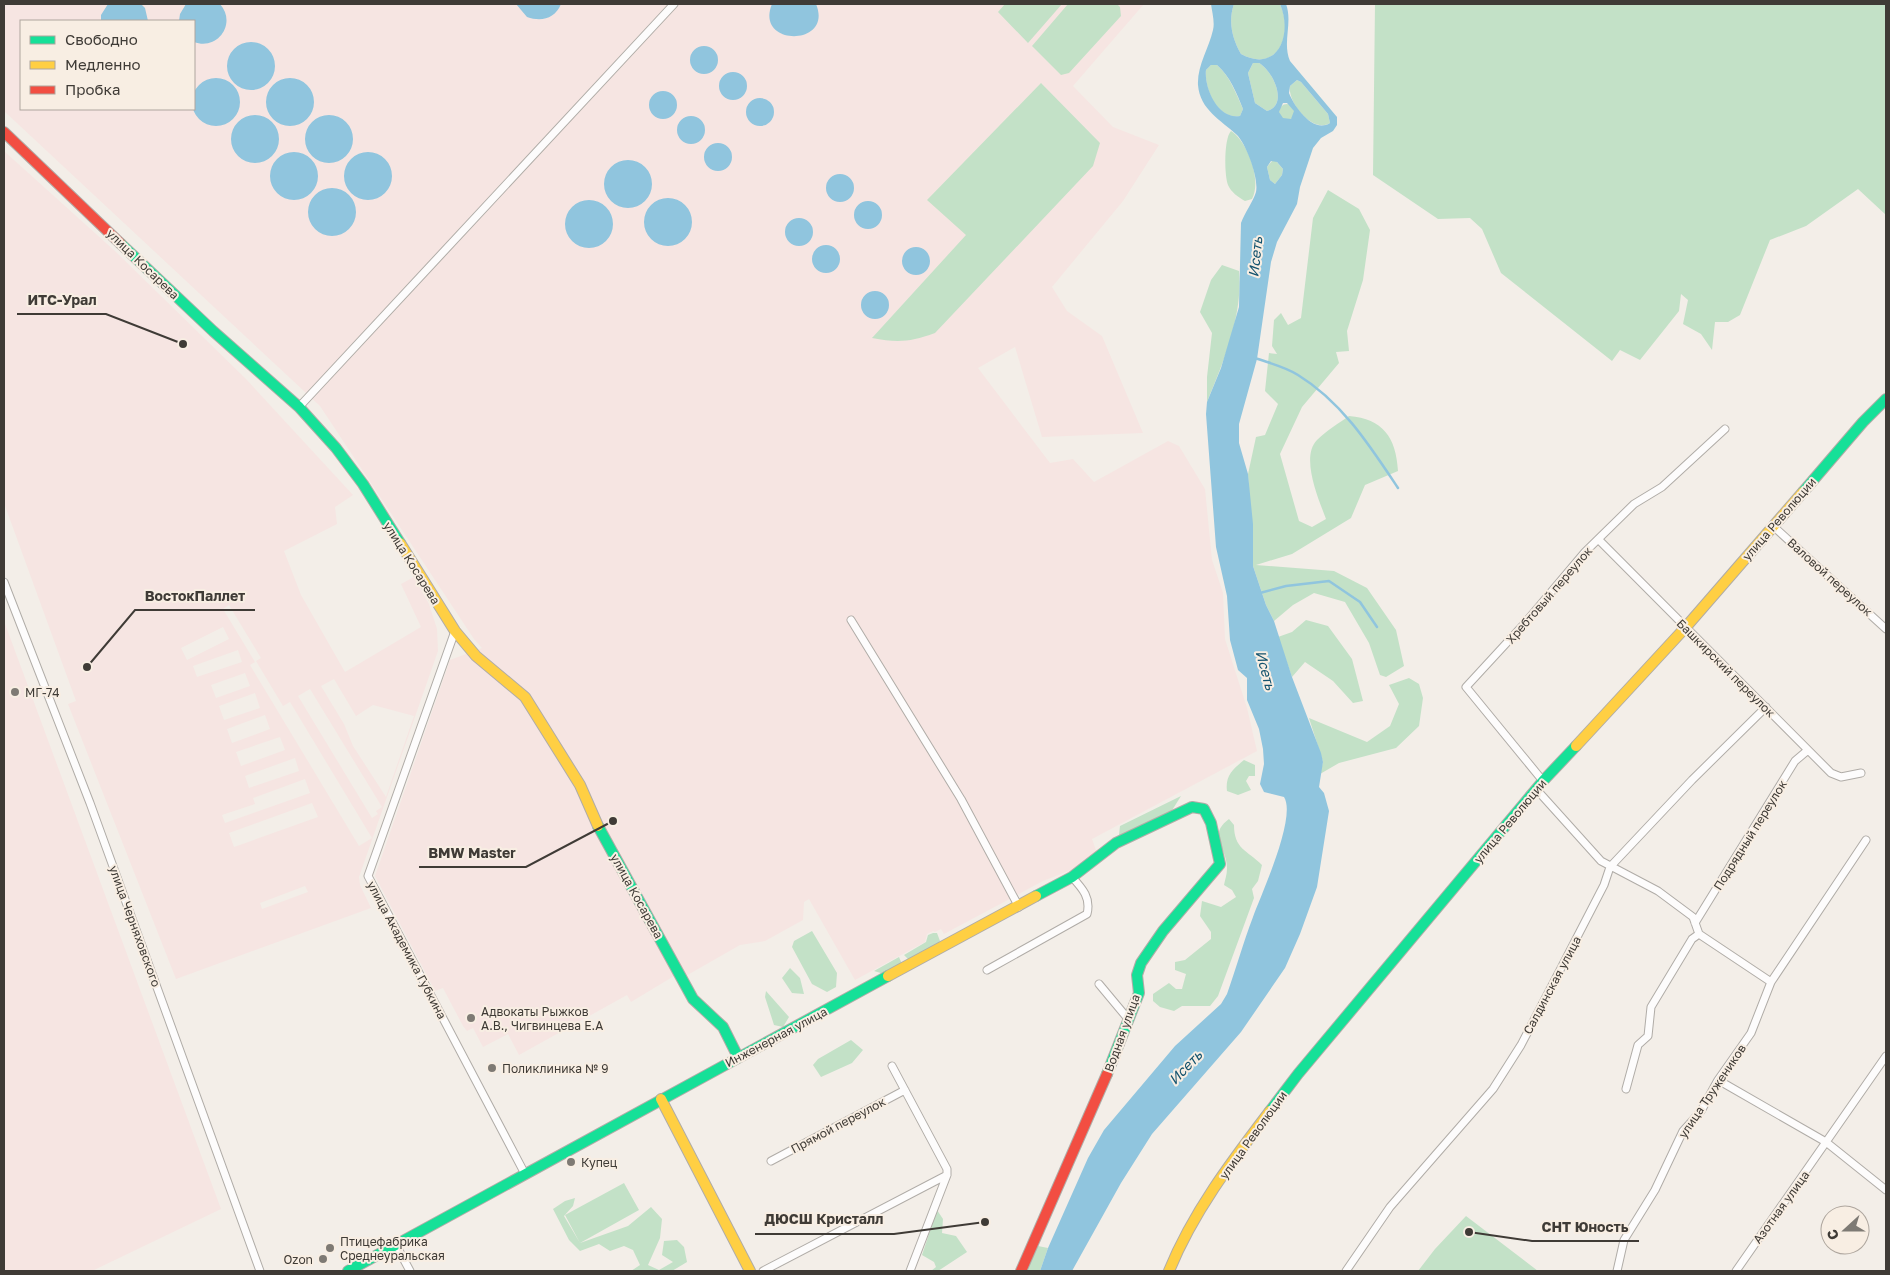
<svg xmlns="http://www.w3.org/2000/svg" width="1890" height="1275" font-family="'Golos Text',sans-serif">
<style>
.industrial{fill:#f6e5e2;fill-rule:evenodd}
.green{fill:#c3e1c7}
.water{fill:#90c5de;fill-rule:evenodd}
.lines{fill:none;stroke-linecap:round;stroke-linejoin:round}
.stream{stroke:#90c5de;stroke-width:2.5}
.street-casing{stroke:#b0aca7;stroke-width:9}
.fast-casing{stroke:#b0aca7;stroke-width:12}
.slow-casing{stroke:#b0aca7;stroke-width:12}
.jam-casing{stroke:#b0aca7;stroke-width:12}
.street{stroke:#fdfcfc;stroke-width:7}
.fast{stroke:#16e098;stroke-width:10}
.slow{stroke:#ffcf43;stroke-width:10}
.jam{stroke:#f24e42;stroke-width:10}
.poi-dot{fill:#7e7a74;stroke:#f8eee3;stroke-width:2}
.labels{text-anchor:middle;dominant-baseline:central;stroke-width:4;stroke-linejoin:round;paint-order:stroke}
.street-label{font-size:12px;fill:#3f3b36;stroke:#f8eee3}
.poi-label{font-size:12px;fill:#3f3b36;stroke:#f8eee3;text-anchor:start}
.water-label{font-size:14px;font-style:italic;fill:#14536e;stroke:#f8eee3}
.leader{fill:none;stroke:#3f3b36;stroke-width:2}
.callout-dot{fill:#3f3b36;stroke:#f8eee3;stroke-width:2}
.callout-label{font-size:14px;text-anchor:middle;font-weight:bold;fill:#3f3b36;stroke:#f8eee3;stroke-width:4;stroke-linejoin:round;paint-order:stroke}
</style>
<rect width="100%" height="100%" fill="#f3eee8"/>
<path class="industrial" d="M4,4h1140l-71,82 40,41 46,18 -36,56 -71,86 15,24 35,25 41,97 -101,4 -27,-90 -37,21 72,95 23,-4 21,23 74,-41 11,5 26,43 7,71 11,33 2,46 22,69 10,43 -165,88 5,14 -26,17 -28,11 -99,53 -3,-5 -6,3 -2,-1 -6,3 -2,8 -70,38 -46,-81 -5,3 -1,18 -38,21 -25,4 -63,36 -3,-5 -43,26 -4,-7 -108,60 -11,-21 -25,13 -10,-19 -6,3 -4,-5 -20,-38 -8,3 -60,-115 75,-216 32,-12 -8,-9 -154,-233 -316,-295zM21,21h173v88h-173z
M4,151l112,101 130,127 107,116 -18,12 2,17 -53,27 17,44 44,77 76,-45 -20,-43 13,-7 15,27 8,25 1,22 -79,226 1,8 11,23 -195,71 -108,-275 8,-3 -72,-198zM229,605l32,53 -5,3 27,45 7,-4 82,136 -13,8 -109,-181 5,-3 -32,-53zM223,627l6,12 -42,21 -6,-12zM238,650l4,12 -45,15 -4,-11zM245,673l5,13 -34,12 -5,-13zM334,679l22,37 17,-11 41,11 -28,81 -33,-51 -9,-22 -23,-38zM310,689l72,118 -6,4 2,3 -6,4 -74,-122zM255,693l5,15 -36,12 -5,-14zM265,715l5,14 -38,14 -5,-14zM280,737l5,13 -44,16 -5,-14zM295,758l4,13 -50,17 -4,-12zM305,779l5,14 -85,30 -3,-8 33,-11 -2,-6zM312,803l6,14 -84,30 -5,-14zM305,886l3,6 -46,17 -2,-6z
M4,621l217,588 -129,62h-88z"/>
<path class="green" d="M1005,4h57l-34,39 -30,-31z
M1068,4h49l3,3 1,9 -52,57 -8,2 -29,-29z
M1234,4h46c14,30 -2,70 -39,50 -9,-16 -13,-33 -7,-50z
M1375,4h511v211l-28,-26 -52,37 -36,14 -30,75 -12,7h-13l-3,28 -11,-16 -18,-10 5,-24 -7,-6 -2,17 -39,49 -20,-10 -8,11 -111,-88 -19,-44 -12,-11 -32,1 -65,-44z
M1253,63h6c14,8 30,42 8,48l-12,-8 -7,-30z
M1211,65h6c13,11 19,29 26,44l-3,7c-23,4 -36,-28 -34,-46z
M1297,80l4,2 27,32 2,9c-17,11 -43,-21 -40,-37z
M1041,83l59,60 -7,23 -158,167c-25,9 -37,10 -63,5l94,-103 -39,-35z
M1279 112a8 8 0 1 1 16 0a8 8 0 1 1-16 0Z
M1231,131c17,11 31,49 21,68l-7,2c-7,-4 -14,-9 -17,-16 -4,-11 -4,-47 3,-54z
M1272,161h4l7,8 -1,6 -7,9 -5,-4 -3,-13z
M1328,190l31,19 11,21 -7,50 -16,51 2,20 -13,1 3,11 -37,44 -22,47 19,67 13,6 14,-8c-7,-19 -26,-62 -9,-79 9,-9 22,-17 32,-24 34,3 47,21 49,55l-33,14 -14,33 -59,36 -36,11 78,6 33,17 29,42 8,36 -18,11 -6,-2 -11,-32 -24,-41 -31,-9 -21,12 -19,16 -8,-16 -13,-39 -1,-15 -4,-77 8,-37 9,-2 13,-31 -13,-13 4,-38 8,1 -5,-8 2,-26 7,-7 7,12 13,-7 12,-100z
M1222,265l17,6c4,44 -15,90 -32,131v-25l5,-44 -12,-21 11,-32z
M1306,620l22,6 24,33 11,42 -10,2 -20,-22 -28,-19 -13,15 -14,-40 14,-5z
M1409,678l10,6 4,14 -4,28 -23,22 -57,15 -19,11 3,-12 -14,-44 58,24 23,-16 9,-22 -10,-19z
M1244,760l11,5v11h-6l-3,5 5,9 -13,5 -11,-4c-2,-15 6,-22 17,-31z
M1181,796l-10,16 -43,22 -9,1 1,-9z
M1229,819l5,6c0,24 13,25 28,40l-4,16 -6,8 2,9 -36,98 -8,10h-28l-8,5 -14,-4 -7,-6v-7l16,-11 7,6h6l4,-15 -11,-4v-8l10,-2 26,-21v-7l-11,-16 2,-15 19,6 15,-10 -4,-7 -8,-5c1,-5 3,-11 3,-16 1,-21 -21,-33 2,-50z
M812,931l25,42 -1,14 -9,5 -15,-8 -20,-37 2,-6z
M933,933h4l3,8 -2,3 -29,16 -5,-5 22,-13 2,-7z
M899,957l3,7 -18,10 -10,-3z
M790,968l10,10 4,16 -12,-1 -10,-15z
M766,991l23,26 -6,10 -9,-2 -9,-28z
M851,1040l12,10 -11,13 -31,14 -8,-12 5,-6z
M624,1183l15,27 -59,33 48,-17 23,-19 11,12 -2,19 -12,27 11,5 14,-8 -11,-7 2,-14 13,-1 7,7 3,15 -15,9h-41l9,-6 -7,-15 -9,-4 -14,5 -11,-7 -19,7 -11,-11 -16,-31 12,-8 10,-3 -2,8 -9,10 16,27 -15,-28z
M937,1210l6,9 -1,14 14,3 11,16 -29,19h-7l5,-4 -2,-5 -12,-7z
M1466,1216l72,55h-120l17,-22z
M1038,1246l10,2 -8,23h-14z"/>
<path class="water" d="M108,4h33l4,4 3,13h-47v-6z
M186,4h34c17,19 -2,47 -26,38v-21h-15l1,-7z
M516,4h45c-6,15 -20,18 -34,13z
M772,4h44c18,43 -62,43 -44,0z
M1211,4h23c-6,17 -2,34 7,50 37,20 52,-20 39,-50h6c7,19 -4,38 4,57l47,56v8l-4,6 -12,7 -8,10 -13,39 -3,17 -20,38 -6,20 -14,97 -18,65v19l9,31 5,50v42l13,39 8,16 18,56 29,76 2,9 -4,25 5,6 5,18 -12,76 -17,47 -15,34 -44,64 -89,102 -31,49 -49,88h-32l8,-23 40,-90 16,-28 71,-84 46,-42 6,-10c9,-25 16,-51 26,-77 8,-22 44,-100 31,-120l-20,-5 -4,-8 4,-20 -1,-15 -4,-20 -12,-29v-22l-9,-8 -8,-30 -3,-44 -11,-49 -10,-133 1,-12 14,-34 18,-61 2,-84c4,-11 12,-21 15,-31 3,-14 -10,-48 -19,-57 -16,-15 -37,-25 -39,-50 -1,-19 11,-37 15,-55 2,-8 -1,-18 -2,-26zM1253,63h6c14,8 30,42 8,48l-12,-8 -7,-30zM1211,65h6c13,11 20,29 26,44l-3,7c-22,4 -36,-28 -34,-46zM1297,80l4,2 27,32 2,9c-17,11 -36,-17 -41,-30l1,-7zM1283,103h4l7,8 -3,8 -8,-1 -4,-6zM1271,161l6,1 6,7 -1,6 -7,9 -5,-4 -3,-13z
M227 66a24 24 0 1 1 48 0a24 24 0 1 1-48 0Z
M690 60a14 14 0 1 1 28 0a14 14 0 1 1-28 0Z
M719 86a14 14 0 1 1 28 0a14 14 0 1 1-28 0Z
M266 102a24 24 0 1 1 48 0a24 24 0 1 1-48 0Z
M192 102a24 24 0 1 1 48 0a24 24 0 1 1-48 0Z
M649 105a14 14 0 1 1 28 0a14 14 0 1 1-28 0Z
M746 112a14 14 0 1 1 28 0a14 14 0 1 1-28 0Z
M305 139a24 24 0 1 1 48 0a24 24 0 1 1-48 0Z
M231 139a24 24 0 1 1 48 0a24 24 0 1 1-48 0Z
M677 130a14 14 0 1 1 28 0a14 14 0 1 1-28 0Z
M704 157a14 14 0 1 1 28 0a14 14 0 1 1-28 0Z
M270 176a24 24 0 1 1 48 0a24 24 0 1 1-48 0Z
M344 176a24 24 0 1 1 48 0a24 24 0 1 1-48 0Z
M604 184a24 24 0 1 1 48 0a24 24 0 1 1-48 0Z
M826 188a14 14 0 1 1 28 0a14 14 0 1 1-28 0Z
M308 212a24 24 0 1 1 48 0a24 24 0 1 1-48 0Z
M644 222a24 24 0 1 1 48 0a24 24 0 1 1-48 0Z
M565 224a24 24 0 1 1 48 0a24 24 0 1 1-48 0Z
M854 215a14 14 0 1 1 28 0a14 14 0 1 1-28 0Z
M785 232a14 14 0 1 1 28 0a14 14 0 1 1-28 0Z
M812 259a14 14 0 1 1 28 0a14 14 0 1 1-28 0Z
M902 261a14 14 0 1 1 28 0a14 14 0 1 1-28 0Z
M861 305a14 14 0 1 1 28 0a14 14 0 1 1-28 0Z"/>
<g class="lines">
<path class="stream" d="M1255,358c14,5 31,9 43,17 44,27 72,71 100,113
M1260,593l26,-7 43,-5 31,21 17,25"/>
<defs>
<path id="street" d="M299,407l375,-403
M1773,526l113,103
M1599,540l232,233 10,4 20,-4
M4,582l86,221 170,468
M851,620l110,179 58,108
M455,631l-87,245 157,298
M1543,781l-77,-94 59,-64 60,-71 49,-48 28,-17 63,-58
M1537,790l64,71 57,30 35,26 6,17 72,48
M1695,923l100,-162 13,-11
M987,970l100,-56c4,-16 -4,-25 -15,-37
M1099,984l30,36
M892,1066l55,103v6l-37,96
M1718,1080l108,62 60,48
M1626,1089l12,-44 10,-9 3,-29 41,-68 7,-5
M771,1161l134,-71
M396,1245l14,26
M763,1271l184,-96
M1346,1271l44,-64 103,-118 28,-44 38,-73 45,-87 6,-18 82,-87 74,-73
M1617,1271l7,-31 31,-50 28,-59 18,-20 17,-31 33,-47 20,-51 95,-142
M1736,1271l150,-215"/>
<path id="fast" d="M121,244l92,87 86,76 37,41 27,36 37,59
M1803,492l60,-70 23,-23
M598,826l95,173 30,28 15,30
M1036,896l36,-19 44,-34 76,-36 12,2 7,14 9,41 -57,67 -22,32 -4,12 2,18 -32,81
M1270,1111l28,-37 245,-293 33,-35
M348,1271l540,-295"/>
<path id="slow" d="M400,543l55,88 21,25 49,41 55,88 18,41
M1576,746l109,-118 118,-136
M888,976l148,-80
M661,1099l89,172
M1169,1271c24,-59 63,-110 101,-160"/>
<path id="jam" d="M4,132l117,112
M1021,1271l86,-197"/>
</defs>
<use href="#street" class="street-casing"/>
<use href="#fast" class="fast-casing"/>
<use href="#slow" class="slow-casing"/>
<use href="#jam" class="jam-casing"/>
<use href="#street" class="street"/>
<use href="#fast" class="fast"/>
<use href="#slow" class="slow"/>
<use href="#jam" class="jam"/>
</g>
<g class="poi-dot">
<circle cx="15" cy="692" r="5"/>
<circle cx="471" cy="1018" r="5"/>
<circle cx="492" cy="1068" r="5"/>
<circle cx="571" cy="1162" r="5"/>
<circle cx="330" cy="1248" r="5"/>
<circle cx="323" cy="1259" r="5"/>
</g>
<g class="labels">
<g class="street-label">
<text transform="translate(143 264) rotate(44)">улица Косарева</text>
<text transform="translate(1779 519) rotate(-49)">улица Революции</text>
<text transform="translate(412 563) rotate(58)">улица Косарева</text>
<text transform="translate(1830 577) rotate(42)">Валовой переулок</text>
<text transform="translate(1549 595) rotate(-49)">Хребтовый переулок</text>
<text transform="translate(1726 668) rotate(45)">Башкирский переулок</text>
<text transform="translate(1510 821) rotate(-50)">улица Революции</text>
<text transform="translate(1750 835) rotate(-58)">Подрядный переулок</text>
<text transform="translate(637 896) rotate(61)">улица Косарева</text>
<text transform="translate(135 926) rotate(70)">улица Черняховского</text>
<text transform="translate(407 950) rotate(62)">улица Академика Губкина</text>
<text transform="translate(1552 985) rotate(-62)">Салдинская улица</text>
<text transform="translate(1122 1033) rotate(-70)">Водная улица</text>
<text transform="translate(776 1037) rotate(-28)">Инженерная улица</text>
<text transform="translate(1712 1091) rotate(-56)">улица Тружеников</text>
<text transform="translate(838 1125) rotate(-28)">Прямой переулок</text>
<text transform="translate(1253 1135) rotate(-54)">улица Революции</text>
<text transform="translate(1781 1207) rotate(-54)">Азотная улица</text>
</g>
<g class="poi-label">
<text x="25" y="692">МГ-74</text>
<text x="481" y="1011">Адвокаты Рыжков<tspan x="481" dy="14">А.В., Чигвинцева Е.А</tspan></text>
<text x="502" y="1068">Поликлиника № 9</text>
<text x="581" y="1162">Купец</text>
<text x="340" y="1241">Птицефабрика<tspan x="340" dy="14">Среднеуральская</tspan></text>
<text x="313" y="1259" text-anchor="end">Ozon</text>
</g>
<g class="water-label">
<text transform="translate(1255 257) rotate(-84)">Исеть</text>
<text transform="translate(1266 670) rotate(75)">Исеть</text>
<text transform="translate(1185 1067) rotate(-46)">Исеть</text>
</g>
</g>
<path class="leader" d="M183 344L106 314H17M87 667L135 610H255M613 821L526 867H419M985 1222L894 1234H755M1469 1232L1532 1241H1639"/>
<g class="callout-dot">
<circle cx="183" cy="344" r="5"/>
<circle cx="87" cy="667" r="5"/>
<circle cx="613" cy="821" r="5"/>
<circle cx="985" cy="1222" r="5"/>
<circle cx="1469" cy="1232" r="5"/>
</g>
<g class="callout-label">
<text x="62" y="305">ИТС-Урал</text>
<text x="195" y="601">ВостокПаллет</text>
<text x="472" y="858">BMW Master</text>
<text x="824" y="1224">ДЮСШ Кристалл</text>
<text x="1585" y="1232">СНТ Юность</text>
</g>
<rect width="1890" height="1275" fill="none" stroke="#3f3b36" stroke-width="10"/>
<rect x="20" y="20" width="175" height="90" fill="#f8eee3" stroke="#aea69e"/>
<rect x="30" y="36" width="25" height="8" fill="#16e098" stroke="#aea69e"/>
<text x="65" y="45" font-size="15" fill="#3f3b36">Свободно</text>
<rect x="30" y="61" width="25" height="8" fill="#ffcf43" stroke="#aea69e"/>
<text x="65" y="70" font-size="15" fill="#3f3b36">Медленно</text>
<rect x="30" y="86" width="25" height="8" fill="#f24e42" stroke="#aea69e"/>
<text x="65" y="95" font-size="15" fill="#3f3b36">Пробка</text>
<g transform="translate(1845 1230) rotate(249)"><circle r="24" fill="#f8eee3" stroke="#aea69e"/>
<path d="M0-4L9 19L0 12L-9 19Z" fill="#7e7a74"/>
<text y="-8" font-size="14" font-weight="bold" text-anchor="middle" fill="#3f3b36">С</text>
</g>
</svg>
